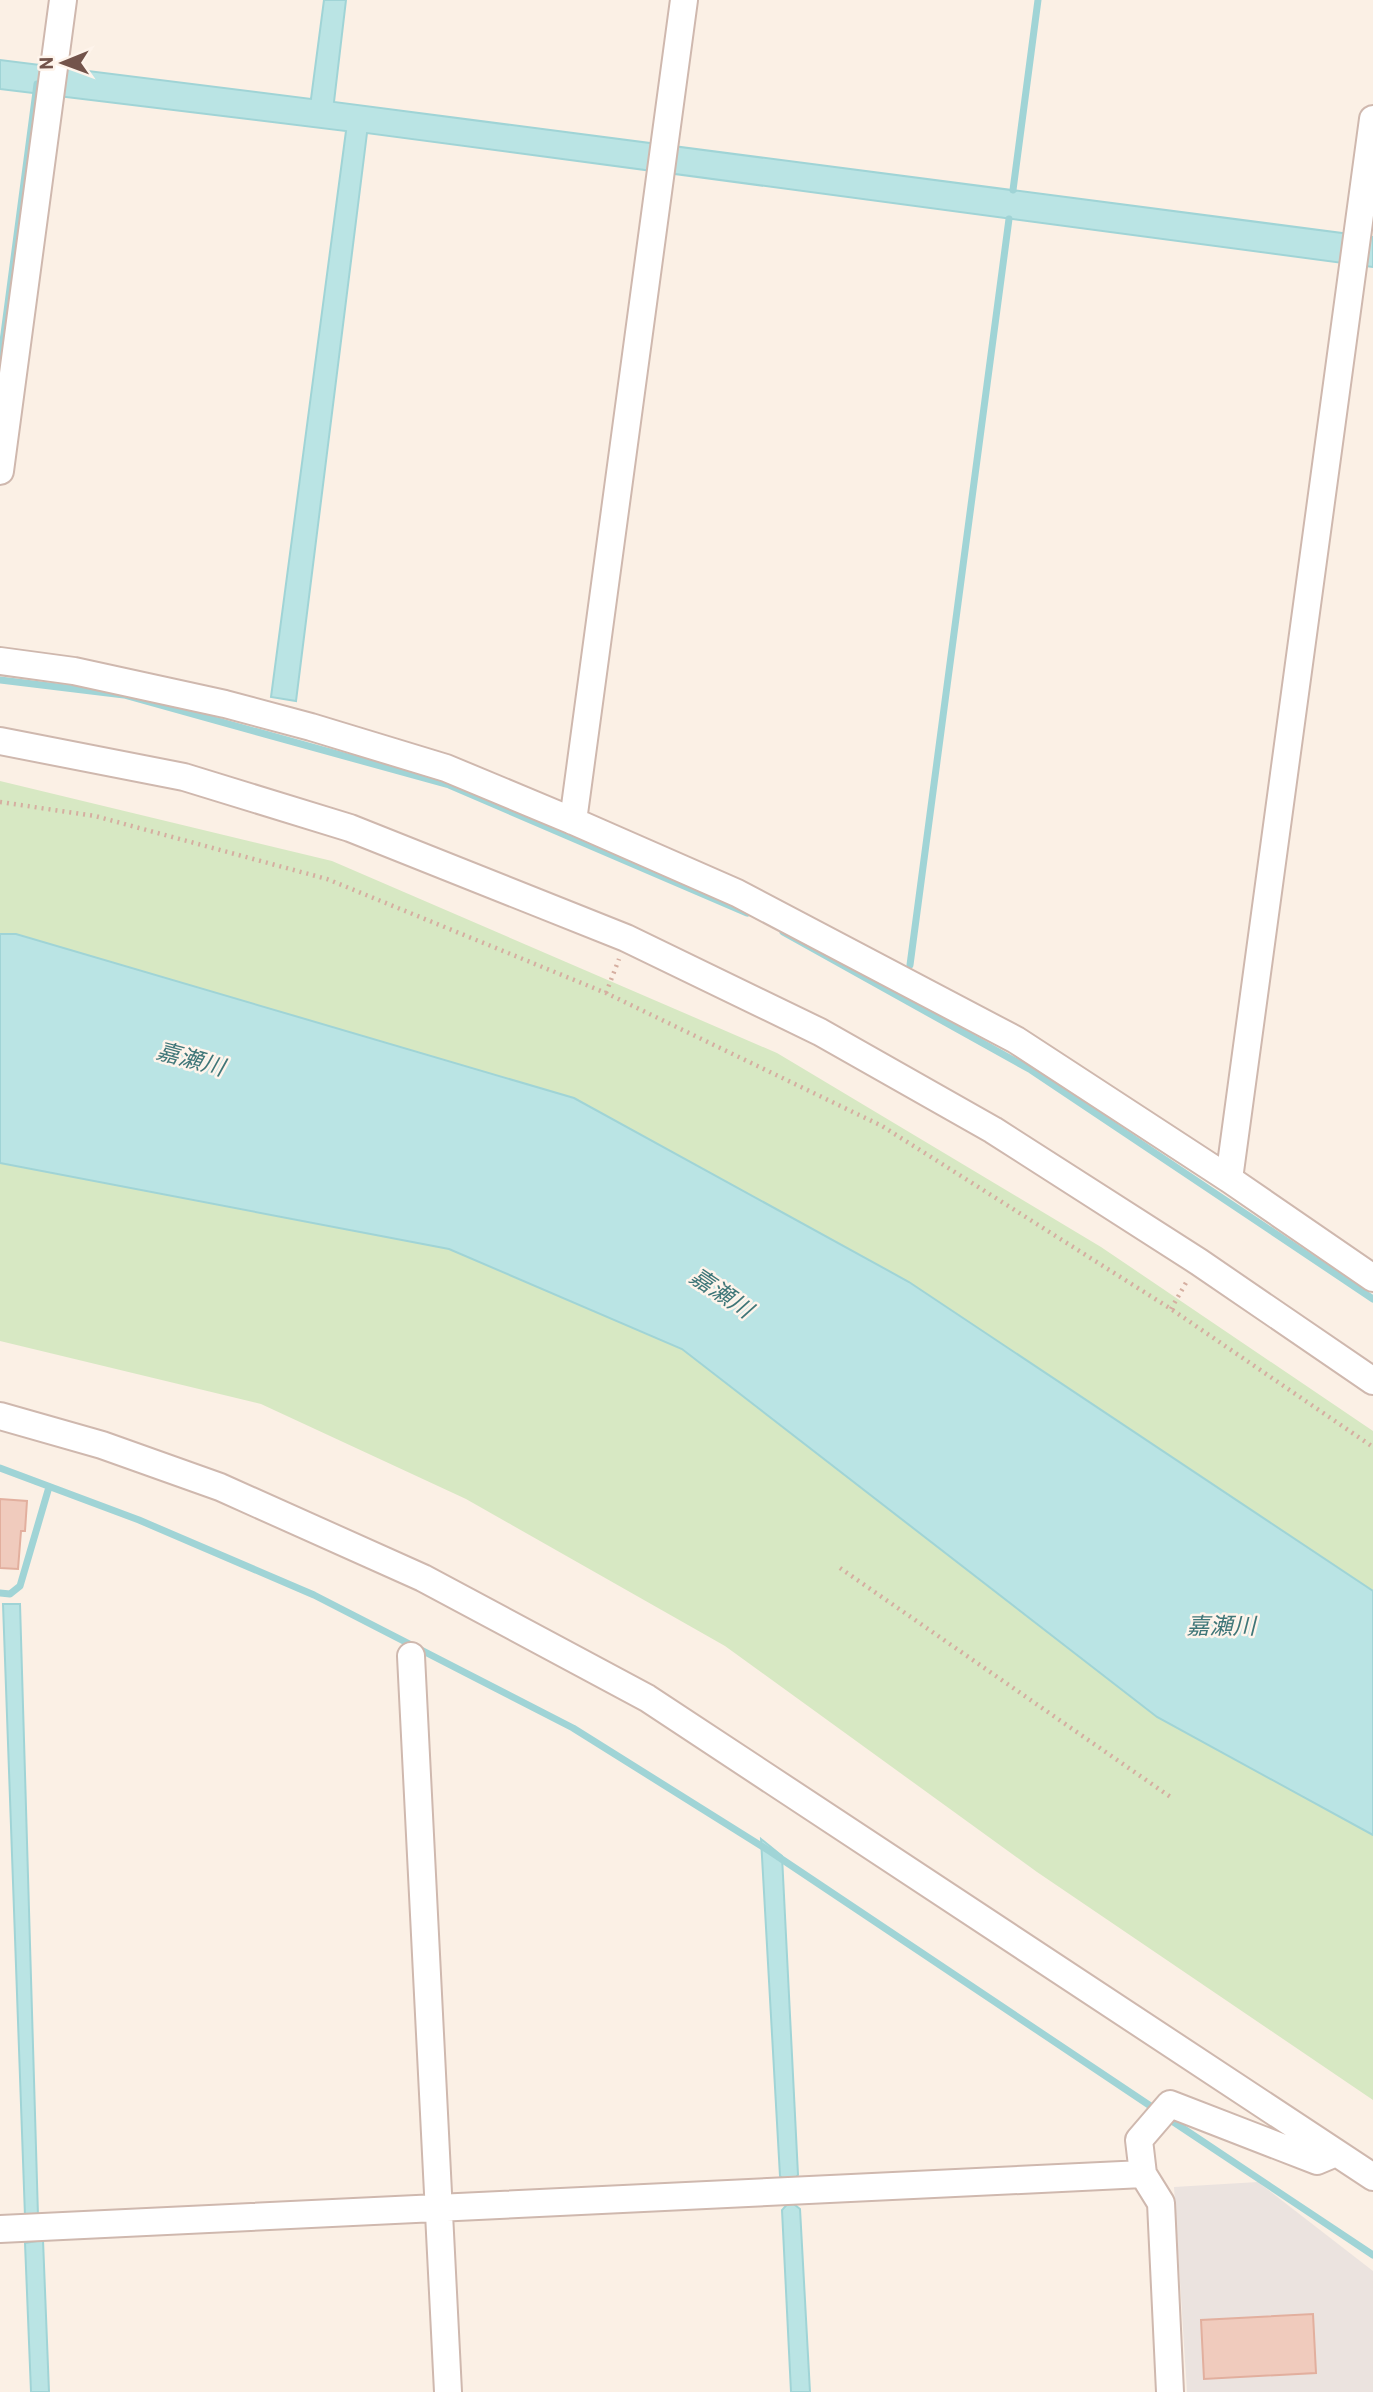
<svg xmlns="http://www.w3.org/2000/svg" width="1373" height="2392" font-family="Barlow,'Noto Sans JP',sans-serif">
<style>
.industrial{fill:#ebe3df}
.green{fill:#d7e8c3}
.water{fill:#bae4e4;stroke:#a0d4d6;stroke-width:2}
.lines{fill:none;stroke-linecap:round;stroke-linejoin:round}
.stream{stroke:#a0d4d6;stroke-width:7}
.building{fill:#f0cbbd;stroke:#e2af9e;stroke-width:2}
.minor-casing{stroke:#cfb8ae;stroke-width:30}
.path{stroke:#d5aea0;stroke-width:4.5;stroke-dasharray:2 5;stroke-linecap:butt}
.minor{stroke:#fff;stroke-width:26}
.labels{text-anchor:middle;dominant-baseline:central;stroke-width:5;stroke-linejoin:round;paint-order:stroke}
.water-label{font-size:23px;font-style:italic;fill:#3f7678;stroke:#fef4eb}
</style>
<rect width="100%" height="100%" fill="#fbf0e5"/>
<path class="industrial" d="M1258,2182l115,89v121h-186l-13,-205z"/>
<path class="green" d="M0,781l332,80 445,192 324,194 272,184v202l-1373,-667z
M0,1135l458,92 255,119 660,454v300l-336,-228 -312,-226 -259,-147 -205,-95 -261,-63z"/>
<path class="water" d="M324,0h22l-12,102 1039,135v30l-1006,-134 -71,568 -25,-4 75,-566 -346,-42v-29l311,39z
M0,934h16l558,164 335,184 464,309v244l-216,-118 -475,-368 -233,-100 -449,-86z
M3,1604h17l18,612h-13z
M761,1839l21,17 16,319 -8,9 -10,-8z
M790,2201l10,8 10,183h-19l-9,-182z
M43,2240l6,152h-18l-6,-149z"/>
<g class="lines">
<path class="stream" d="M1013,190l25,-190
M0,364l37,-280
M0,680l124,15 325,90 298,128
M783,932l248,138 342,229
M910,965l99,-746
M0,1468l139,52 175,75 259,133 198,124 381,255
M0,1593l10,1 10,-8 29,-99
M1172,2121l201,134"/>
</g>
<path class="building" d="M0,1499l27,2 -2,30h-4l-3,38 -18,-1z
M1313,2314l3,59 -112,6 -3,-59z"/>
<g class="lines">
<defs>
<path id="minor" d="M0,471l63,-471
M0,661l74,10 151,33 86,23 135,41 127,53 164,72 279,147 213,139 144,99
M0,741l184,36 166,51 276,110 194,94 173,98 206,132 174,119
M573,821l111,-821
M1229,1179l144,-1060
M0,1416l102,29 118,42 203,91 224,120 726,479
M411,1656l37,736
M0,2229l1143,-55
M1170,2392l-9,-189 -18,-29 -4,-34 31,-36 147,57 19,-8"/>
</defs>
<use href="#minor" class="minor-casing"/>
<path class="path" d="M0,802l95,14 232,63 279,114 276,133 289,183 202,138
M606,993l13,-34
M1171,1309l16,-28
M840,1568l332,230"/>
<use href="#minor" class="minor"/>
</g>
<g class="labels">
<g class="water-label">
<text transform="translate(191 1058) rotate(15)">嘉瀬川</text>
<text transform="translate(722 1292) rotate(34)">嘉瀬川</text>
<text x="1221" y="1625">嘉瀬川</text>
</g>
</g>
<g transform="translate(63 63) rotate(269)" stroke="#fef4eb" stroke-width="5" paint-order="stroke">
<path d="M0-5L12 26L0 18L-12 26Z" fill="#73544b"/>
<text y="-10" font-size="19" font-weight="bold" text-anchor="middle" fill="#73544b">N</text>
</g>
</svg>
